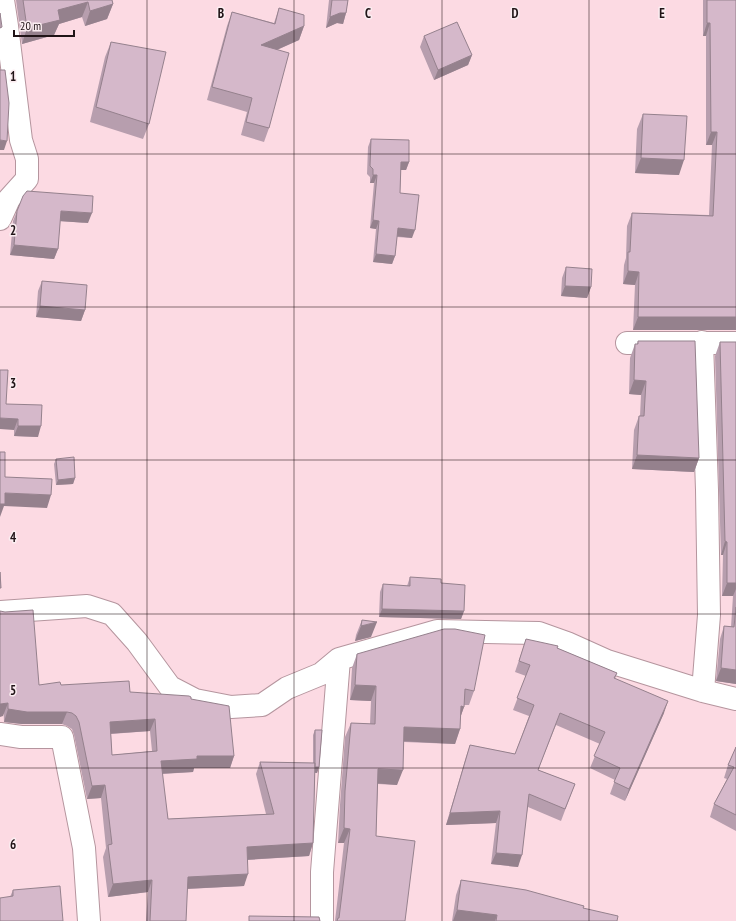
<svg xmlns="http://www.w3.org/2000/svg" width="736" height="921" font-family="'PT Sans Narrow',sans-serif">
<style>
.lines{fill:none;stroke-linecap:round;stroke-linejoin:round}
.minor-casing{stroke:#b5959e;stroke-width:24}
.minor{stroke:#fff;stroke-width:22}
.wall{fill:#b79eae;fill-rule:evenodd}
.shaded-wall{fill:#95818d}
.building{fill:#d5b8ca;stroke:#95818d;fill-rule:evenodd}
.grid{fill:none;stroke:#201417;stroke-width:1;stroke-opacity:0.55}
.grid-label{font-size:13px;text-anchor:middle;font-weight:bold;fill:#201417;stroke:#fbedf1;stroke-width:3;stroke-linejoin:round;paint-order:stroke}
</style>
<rect width="100%" height="100%" fill="#fcdae3"/>
<g class="lines">
<defs>
<path id="minor" d="M0,219l9,-20 18,-20v-20l-6,-19 -14,-114 -4,-26
M702,342l5,148 2,125 -6,76
M627,343h109
M0,612l87,-6 25,8 25,28 33,45 25,13 36,7 31,-2 25,-17 34,-14 18,-15
M0,734l21,3h41l22,111 5,73
M322,921v-49l17,-213 98,-28 102,2 28,10 40,18 96,30 33,8"/>
</defs>
<use href="#minor" class="minor-casing"/>
<use href="#minor" class="minor"/>
</g>
<path class="wall" d="M16,0h96l1,4 -6,15 -22,7 -3,-9 -23,7 -5,11 -32,9z
M329,0h19l-2,13 -3,11 -6,-1 -11,5z
M703,0h33v330h-103l2,-45 -12,-1 1,-19 2,-7 1,-32 5,-13 77,2 3,-70h-6v-109h-3z
M279,8l25,18 -5,14 -22,10 -8,78 -5,14 -23,-7 6,-23 -40,-12 20,-74 5,-14 42,11z
M424,36l48,19 -4,10 -34,15 -14,-33z
M111,42l38,82 -6,15 -53,-17 15,-65z
M643,114l36,61 -44,-2 2,-44z
M371,139l38,23 -3,8h-5l-1,23 12,45 -15,-1 -2,19 -3,8 -19,-2 3,-33 -6,-1 4,-45h-4v-6l-3,-3 1,-27z
M17,211l71,12 -28,-2 -2,28 -4,10 -44,-4 3,-34z
M566,267l25,20 -4,11 -26,-2 1,-18z
M42,281l43,29 -4,11 -45,-4 2,-26z
M638,341l61,117 -5,14 -62,-3 2,-39 5,-14h1l1,-21 -12,-1 1,-36 5,-14h2z
M720,342h16v342l-20,-3 4,-42 4,-13 7,1 2,-31h-11l1,-41h-2l-6,-199z
M6,404l32,33 -24,-1v-6z
M56,459l19,19 -2,6 -17,1 -2,-21z
M410,577l31,6 23,28 -3,8 -82,-2 1,-25 3,-8 24,2z
M0,611l39,74h22l130,14 43,57 -4,12h-36l-1,4 -31,2 6,45 98,-5 -10,-40 4,-12 53,1v-28l2,-5 4,37 -2,6h-2l-2,70 -4,13 -61,4 -4,26 -57,3 -1,32h-40l2,-29 -40,5 -5,-40 3,-9 -5,-50 -14,1 -13,-64 -2,-6 -5,-3 -5,-2h-40l-18,-2zM150,731l2,20 -40,4 -1,-21z
M362,620l9,17 -16,4 1,-6z
M526,639l31,9 60,25 -2,6 49,34 -39,88 -15,-7 5,-14 -25,-12 10,-24 -44,-19 -18,45 37,14 -14,37 -33,-14 -10,60 -27,-3 5,-41 -50,2 20,-68 4,-12 45,9 14,-38 -16,-6 13,-34 -11,-4z
M357,654l117,37 -5,14h-5v2l-4,11v11l-5,15 -51,-2 -7,43 -19,-1 -2,52 29,85h-70l9,-78h-6l2,-38 5,-68 6,-14 19,1 1,-23 -21,-1 2,-32z
M736,747v84l-26,-14 4,-13 13,-25 -3,-1 4,-13z
M461,880l122,28 34,13h-165l4,-26z
M13,890l50,31 -53,-24z"/>
<path class="shaded-wall" d="M88,2l-6,15 -23,7 -5,11 -32,9 5,-16 31,-18z
M113,4l-6,15 -22,7 5,-15z
M340,13h6l-3,11 -6,-1 -11,5 4,-11z
M707,23h3l-4,13h-3z
M304,26l-5,14 -43,19 5,-14z
M472,55l-4,10 -34,15 4,-10z
M711,132h6l-5,13h-6z
M0,140l7,1 -3,9h-4z
M641,158l43,2 -5,15 -44,-2z
M401,162h8l-3,8h-8z
M373,175h4l-3,8h-4z
M61,211l31,2 -4,10 -30,-2z
M373,220l6,1 -3,8 -6,-1z
M398,228l17,2 -3,8 -17,-2z
M14,245l44,4 -4,10 -44,-4z
M376,254l19,2 -3,8 -19,-2z
M628,271l11,1 -4,13 -12,-1z
M565,286l26,1 -4,11 -26,-2z
M40,306l45,4 -4,11 -45,-4z
M638,317h98v13h-103z
M634,380l12,1 -5,14 -12,-1z
M0,418l18,1 -4,11 -14,-1z
M18,426h23l-3,11 -24,-1z
M637,455l62,3 -5,14 -62,-3z
M75,478l-2,6 -17,1 2,-5z
M5,493l46,2 -4,13 -43,-2 -4,11v-13z
M725,541l2,1 -4,13h-2z
M727,583h9v6l-3,7h-11z
M382,609l82,2 -3,8 -82,-2z
M377,622l-6,15 -16,4 6,-15z
M721,668l15,2v14l-20,-3z
M355,685l21,1 -5,15 -21,-1z
M668,701l-4,12 -39,88 4,-12z
M8,703l-5,13 -3,1v-13z
M461,706l3,1 -5,14z
M8,709l59,3 -5,12h-40l-18,-2z
M155,719l-5,12 -44,3 4,-12z
M404,727l56,2 -5,15 -56,-3z
M197,756h37l-4,12h-36l-1,4 -37,2 5,-13z
M314,767h5l-2,6 -5,-1z
M378,769l25,1 -6,15 -24,-2z
M105,785l-4,13 -14,1 5,-13z
M500,811l-4,12 -50,2 4,-12z
M344,828l6,1 -6,14h-6z
M313,843l-4,13 -67,4 5,-13z
M496,853l26,2 -4,12 -27,-3z
M248,874l-4,12 -61,3 5,-12z
M152,880l-4,12 -40,5 5,-13z
M457,910l40,5 -2,6h-42z"/>
<path class="building" d="M23,0h89l1,4 -23,7 -2,-9 -30,8 2,10 -33,8z
M332,0h16l-2,13h-6l-10,4z
M707,0h29v317h-98l1,-45 -11,-1v-19h2l2,-39 81,3 4,-84h-6l-1,-109h-3z
M279,8l25,7v11l-43,19 28,8 -20,75 -23,-6 6,-24 -40,-11 20,-75 43,12z
M0,13l2,14 -2,1z
M457,22l15,33 -34,15 -14,-34z
M111,42l55,10 -17,72 -53,-17z
M0,70h5l4,33 -2,38 -7,-1z
M643,114l44,2 -3,44 -43,-2z
M371,139l38,1v22h-8l-1,31 19,2 -4,35 -17,-2 -3,28 -19,-2 3,-33 -6,-1 4,-45h-4v-6l-3,-3z
M27,191l66,5 -1,17 -31,-2 -3,38 -44,-4 3,-34 6,-15z
M566,267l26,2 -1,18 -26,-1z
M42,281l45,4 -2,25 -45,-4z
M638,341h57l4,117 -62,-3 2,-39h5l2,-35 -12,-1 1,-36h3z
M720,342h16v241h-9v-41l-2,-1z
M0,370h8l-2,34 36,1 -1,21h-23v-7l-18,-1z
M0,452h5v25l47,2 -1,16 -46,-2v11h-5z
M74,457l1,21 -17,2 -2,-21z
M0,572l1,16h-1z
M410,577l31,2v4l24,2 -1,26 -82,-2 1,-25 27,2z
M736,607v63l-15,-2 3,-42 10,1z
M33,610l6,75 21,-3 1,3 68,-4 1,11 59,4 2,1v2l38,7 5,50h-37v3l-36,2 7,58 106,-5 -14,-52 55,1 -2,80 -66,4 1,27 -60,3 -2,44h-36l2,-41 -39,4 -5,-39 4,-1 -7,-59 -13,1 -13,-64 -3,-6 -4,-3 -5,-1h-40l-19,-3v-6l-8,1v-93l5,1zM155,719l2,32 -45,4 -2,-33z
M362,620l15,2 -16,4z
M444,629h11l30,6 -11,56 -9,-2 -1,18 -3,-1 -1,23 -56,-2 -1,43 -25,-1 -2,67 39,5 -10,80h-68l1,-3h1l11,-89 -6,-1 1,-37 6,-68 24,1 1,-38 -21,-1 2,-31z
M526,639l32,7 -1,2 60,25 -3,5 54,23 -39,88 -15,-7 6,-14 -26,-12 11,-24 -45,-19 -22,57 37,14 -10,25 -36,-15 -7,61 -26,-2 4,-42 -50,2 20,-68 45,9 19,-49 -17,-7 13,-33 -11,-4z
M315,730h7l-3,37h-4z
M736,747v68l-22,-11 20,-37 -6,-2z
M461,880l65,10 58,16 -1,2 35,8 -1,5h-121l1,-6 -40,-5z
M60,886l3,35h-63v-23l13,-2v-6z
M249,916l70,1 1,4h-71z"/>
<path class="grid" d="M147,0v921M294,0v921M442,0v921M589,0v921M0,154h736M0,307h736M0,460h736M0,614h736M0,768h736"/>
<g class="grid-label">
<text x="221" y="18">B</text>
<text x="368" y="18">C</text>
<text x="515" y="18">D</text>
<text x="662" y="18">E</text>
<text x="13" y="81">1</text>
<text x="13" y="235">2</text>
<text x="13" y="388">3</text>
<text x="13" y="542">4</text>
<text x="13" y="695">5</text>
<text x="13" y="849">6</text>
</g>
<path d="M14 30v6h60v-6" fill="none" stroke="#201417" stroke-width="2"/>
<text x="20" y="30" font-size="12" fill="#201417" stroke="#fbedf1" stroke-width="3" paint-order="stroke">20 m</text>
</svg>
